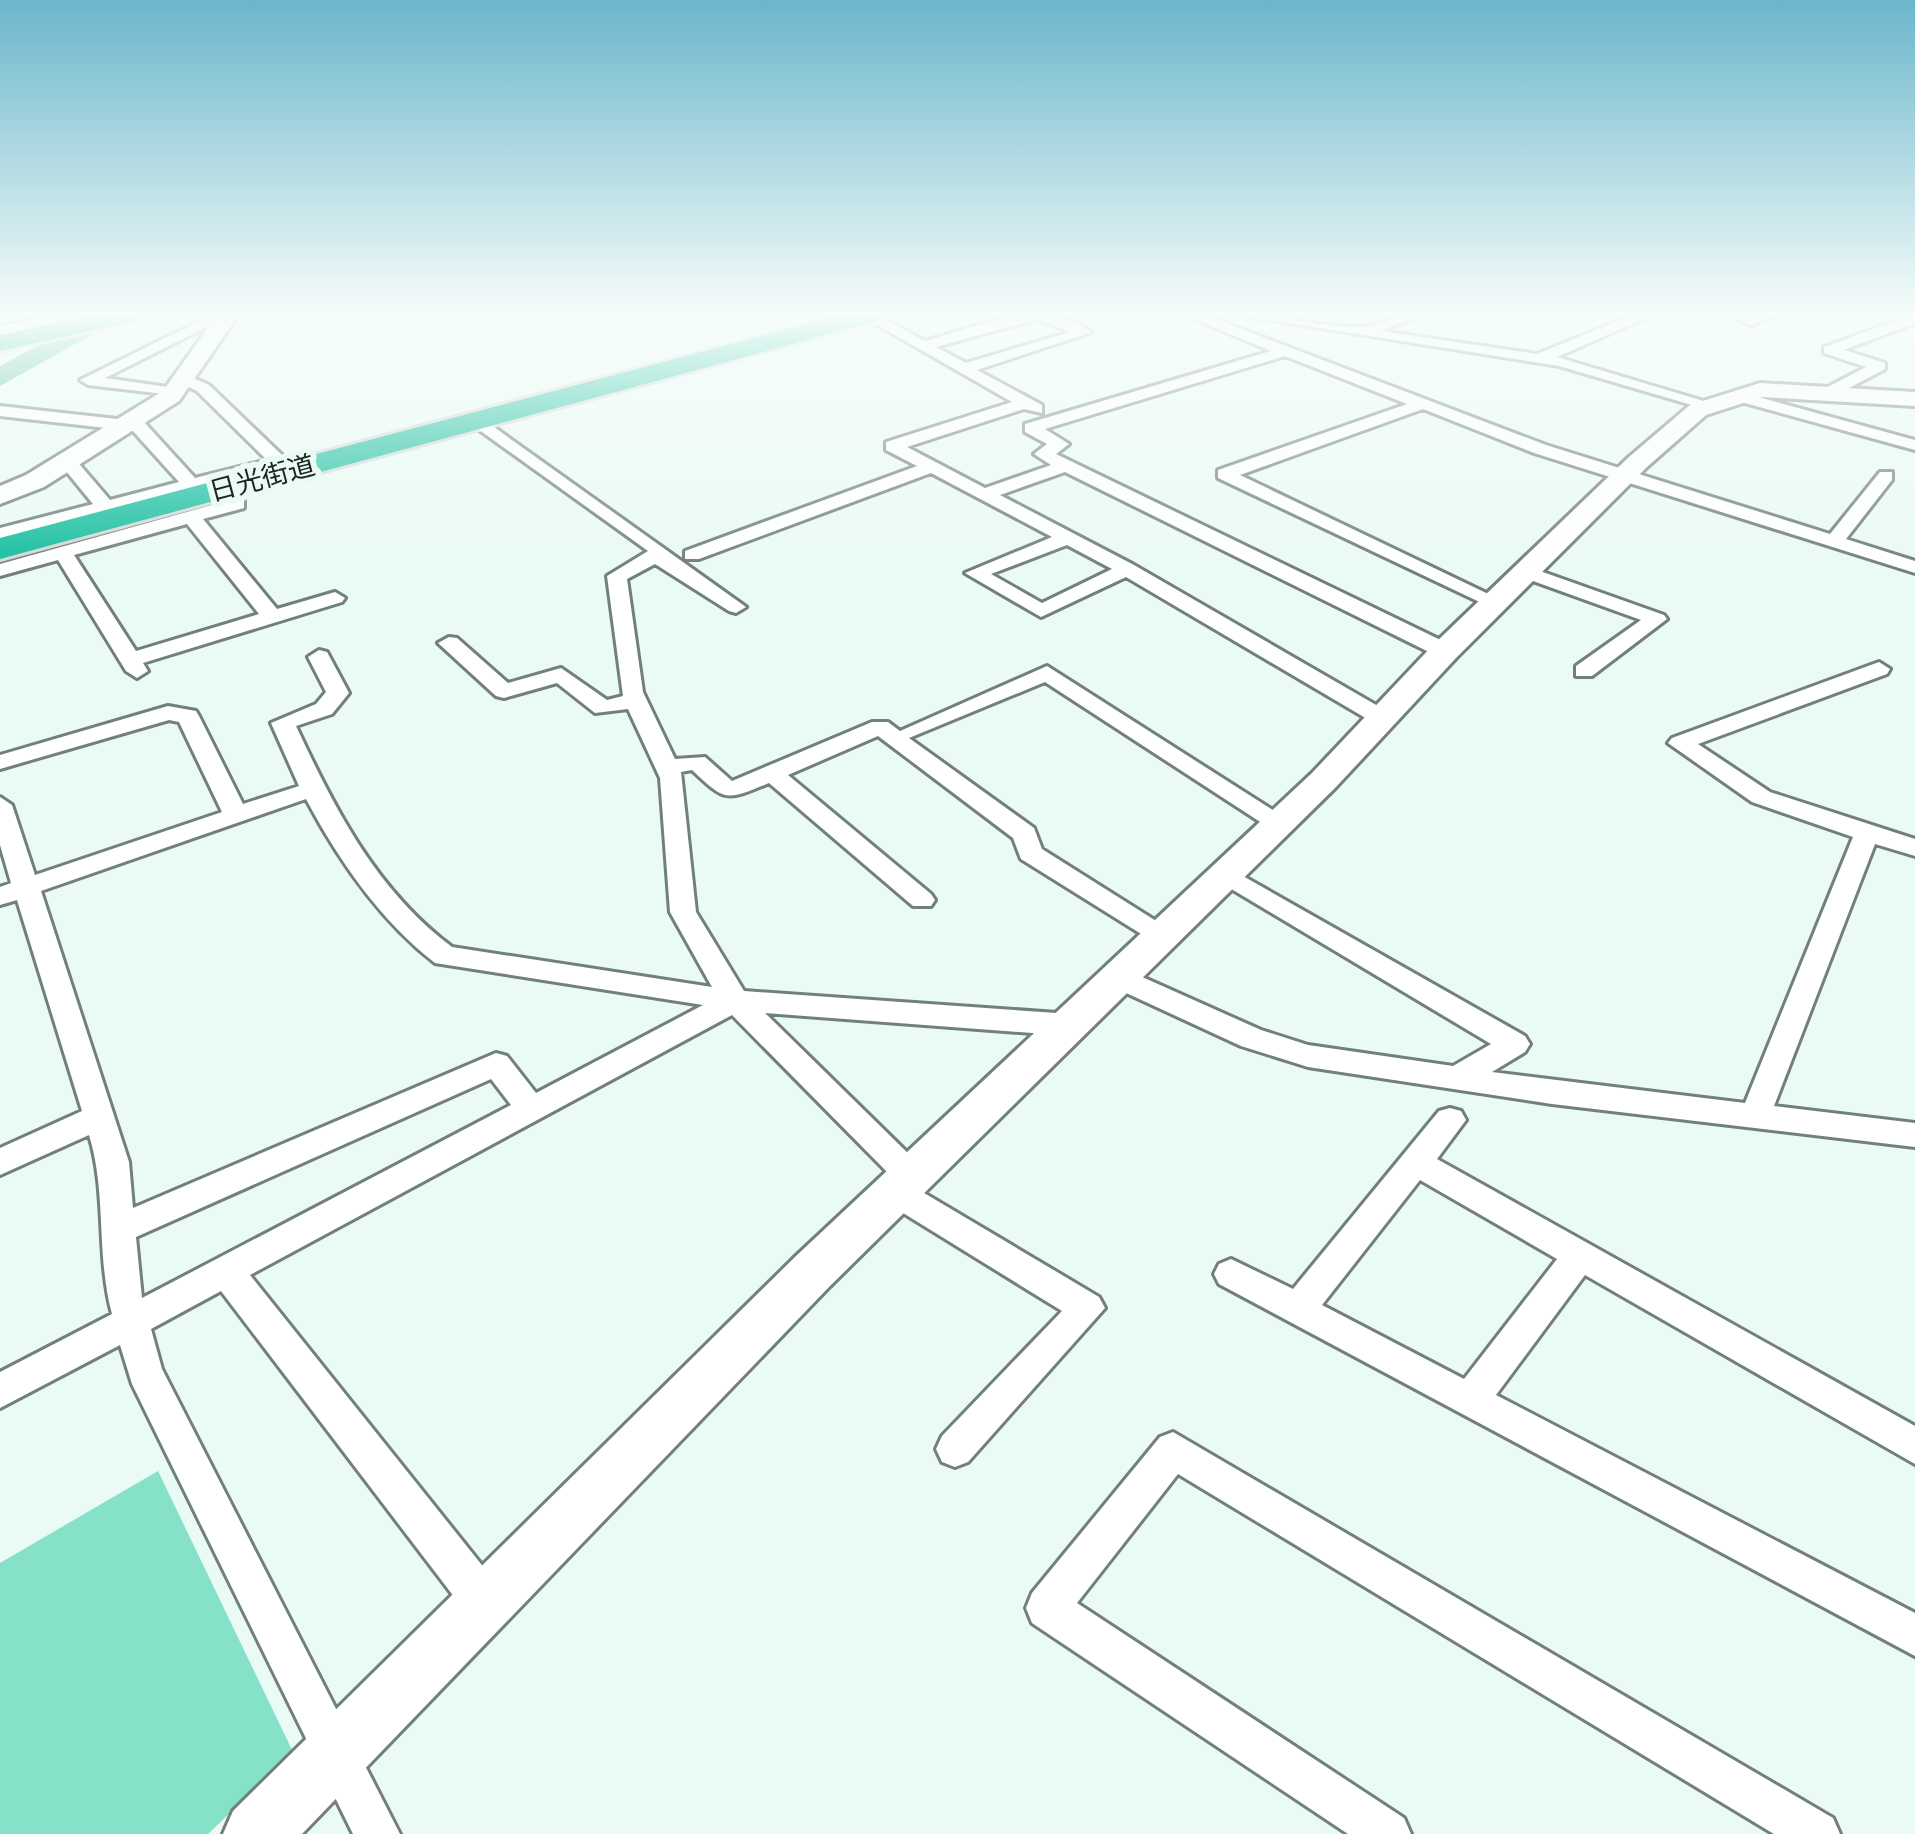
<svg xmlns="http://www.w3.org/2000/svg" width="1915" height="1834" font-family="'DM Sans','Noto Sans JP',sans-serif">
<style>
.green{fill:#85e1c8}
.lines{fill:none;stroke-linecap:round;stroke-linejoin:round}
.river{fill:#50b9a0;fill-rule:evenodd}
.street-casing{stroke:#72807b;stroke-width:6}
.secondary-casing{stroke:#72807b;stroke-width:6}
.highway-casing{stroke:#d6d8d7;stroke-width:6}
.street{fill:#fff;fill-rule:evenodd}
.secondary{fill:#fff;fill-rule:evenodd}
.highway{fill:#18be9f;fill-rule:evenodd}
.labels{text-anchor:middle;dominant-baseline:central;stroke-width:12;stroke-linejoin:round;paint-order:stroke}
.far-street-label{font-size:27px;fill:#1e2422;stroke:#eafaf5}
</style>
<rect width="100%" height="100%" fill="#eafaf5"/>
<path class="green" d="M158,1471l135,281 -85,82h-208v-271z"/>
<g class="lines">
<path class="river" d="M97,314h32l-129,72v-20z"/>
<defs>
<path id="street" d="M60,314h26l-86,22v-10z
M214,314h18l-127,64 70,10 8,5 -2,3 -93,-11 -8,-5z
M875,314l50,27c55,-15 115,-45 167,-9l-115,38 65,35v8l-18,-4 -117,38 78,41 66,-23 -17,-11 13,-10 -22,-12v-8l246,-73 -88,-37h19l344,131 284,89 50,-62h12v8l-46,59 69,22v12l-381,-120 -111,-44 -183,66 265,127 -10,6 -7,-2 -270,-128v-8l189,-66 -122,-48 -240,73 24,15 -13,10 397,192v10h-16l-372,-184 -65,23 134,70 256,148v10h-16l-248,-146 -85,40 -76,-44 87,-36 -121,-64 -232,86h-14v-8l232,-85 -31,-16v-8l126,-40 -152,-87zM1038,319l32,13 -104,31 -30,-16zM1067,545l45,24 -70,34 -51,-29z
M1232,314c42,-2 83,13 125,13 22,0 43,-13 66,-13l-42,17 156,23 98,-40h19l-97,43 160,48 -8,5 -150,-44z
M1720,314h58l-26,11z
M1915,314v9l-71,27 41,13v6l-51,27h-12v-6l44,-23 -42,-14v-6z
M186,375l23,10 76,73v8l-285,74v-12l93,-24 -31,-38v-8h12l36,42 69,-18 -46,-51 -133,-15v-10l144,16 51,56 72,-18 -70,-69 -17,-8v-6z
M1740,392l175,48v10l-181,-50v-6z
M477,415l269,192 -10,6 -7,-2 -74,-47 -28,15 16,113 32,67 30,-2 27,24 140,-59h16l12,9 147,-65 246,157 -4,6h-18l-226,-147 -136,56 125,90 8,21 130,82 4,7 -14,9 -141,-88 -8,-21 -135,-102 -90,39 143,119 4,6 -4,6h-18l-144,-123c-43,18 -43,19 -77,-13l-11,2 15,140 48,79 327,23 10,4 5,7 -5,7 -10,4 -306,-23 156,153 5,9 -5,9 -7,3 185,110 6,11 -137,154 -13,5 -13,-5 -6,-13 6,-13 120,-125 -180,-111 -4,-9 4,-9 11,-4 -161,-163 -482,260 251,314 6,15 -6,15 -15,6 -15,-6 -250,-328 -70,38 11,40 238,465h-47l-221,-450 -12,-39 -120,63v-36l112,-58c-16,-58 -5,-121 -23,-179l-89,40v-27l82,-37 -65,-211 -17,5v-18l11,-4 -11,-38v-48l12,8 23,70 187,-63 -43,-90 -10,-2 -169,49v-14l168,-49 28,5 3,5 44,88 56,-18 -28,-63 45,-19 10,-12 -18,-35 11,-7 8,2 22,41 -17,21 -36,12c39,84 81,165 156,221l260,40 -42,-75 -10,-134 -32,-69 -33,4 -38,-30 -53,15 -8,-2 -58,-53 11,-6 8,1 51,45 53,-15 46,32 16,-4 -16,-120 41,-25 -177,-127v-8zM306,799c33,62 74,121 129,164l268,42 -167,88 -29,-37 -11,-3 -363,155 -4,-46 -88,-271zM491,1079l20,26 -369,193 -6,-61z
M237,498l7,2v8l-41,11 74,90 58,-17 10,6 -3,4 -199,61 5,8 -11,7 -11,-7 -68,-111 -58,16v-12zM187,524l72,90 -123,37 -62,-96z
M1526,566l138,49 3,4 -75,57h-16v-10l65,-46 -122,-44v-8z
M1879,662l11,7 -3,5 -189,70 72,48 145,47v17l-40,-12 -101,262 141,17v24l-363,-43 -244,-37 -67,-21 -130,-60 -4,-7 4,-7h20l130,58 47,15 145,21 38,-22 -273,-163 -4,-6 4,-6 9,-2 298,169 5,8 -5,8 -33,20 253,31 108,-266 -101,-35 -84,-59 4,-5z
M1450,1108l11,3 5,9 -29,39 478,267v38l-330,-189 -89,120 419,218v43l-696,-372 -5,-10 5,-10 12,-5 62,30 146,-178zM1420,1180l137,79 -93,120 -142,-74z
M1173,1432l660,386 7,16h-66l-596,-360 -101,129 327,215 7,16h-63l-316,-211 -6,-15 6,-15 128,-156z"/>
<path id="secondary" d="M218,314h21l-60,87 -135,86 -44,17v-18l26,-11 137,-84z
M1760,383l155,9v14l-153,-9 -56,18 -59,52 -191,191 -120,129 -506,499 -528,548h-79l10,-23 563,-555 516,-483 122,-129 195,-187 61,-52z"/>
<path id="highway" d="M98,314h47l-4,6 -141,31v-16z
M844,314h41l-4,6 -881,239v-21z"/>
</defs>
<use href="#street" class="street-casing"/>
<use href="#secondary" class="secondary-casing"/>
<use href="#highway" class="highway-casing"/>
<use href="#street" class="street"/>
<use href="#secondary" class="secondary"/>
<use href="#highway" class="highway"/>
</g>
<linearGradient id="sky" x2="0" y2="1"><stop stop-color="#6bb6cb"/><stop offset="0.55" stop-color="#f6fdfa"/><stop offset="1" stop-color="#f6fdfa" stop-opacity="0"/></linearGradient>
<rect width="1915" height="570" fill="url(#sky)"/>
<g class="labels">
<g class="far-street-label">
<text transform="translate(262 478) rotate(-15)">日光街道</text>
</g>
</g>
</svg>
